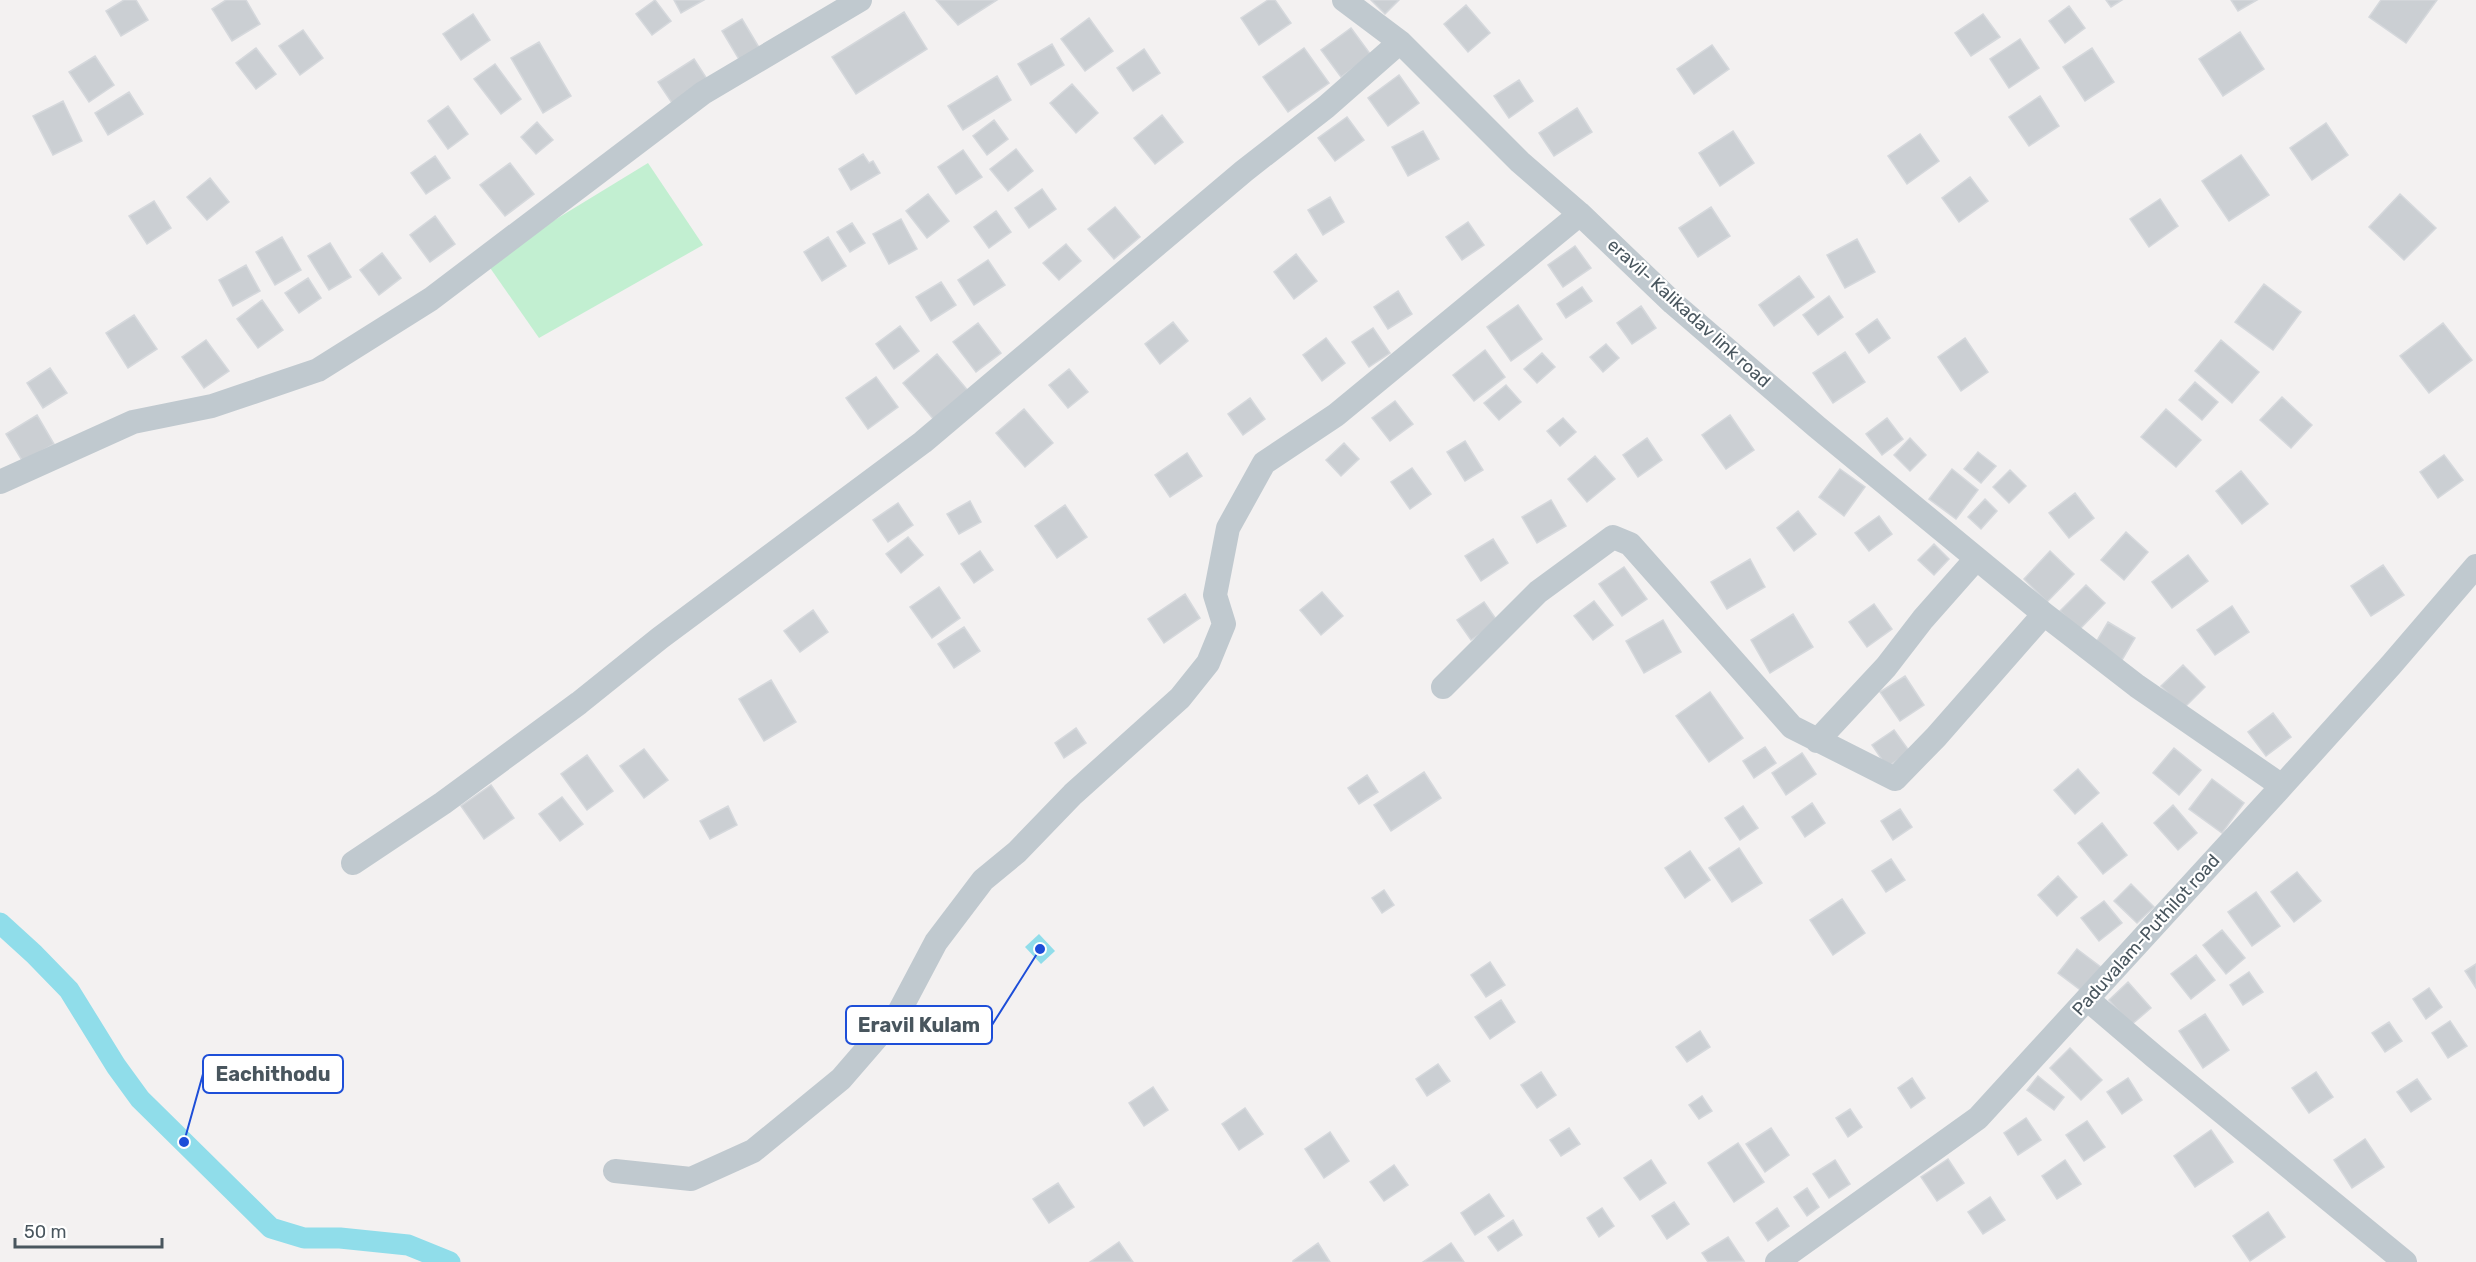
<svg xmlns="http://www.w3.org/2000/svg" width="2476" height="1262" font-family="Rubik,sans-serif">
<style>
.green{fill:#c2efd1}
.water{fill:#90ddea}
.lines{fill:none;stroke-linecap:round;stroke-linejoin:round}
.canal{stroke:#90ddea;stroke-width:21}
.building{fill:#cbcfd3;stroke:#d5d8dc;stroke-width:1.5}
.minor{stroke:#c0c9cf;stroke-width:24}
.labels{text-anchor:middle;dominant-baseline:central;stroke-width:4.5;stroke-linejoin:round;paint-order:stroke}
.street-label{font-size:18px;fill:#49565e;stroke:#fff}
.leader{fill:none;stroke:#1d4ed8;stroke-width:2}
.callout-dot{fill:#1d4ed8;stroke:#fff;stroke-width:2}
.callout{fill:#fff;stroke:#1d4ed8;stroke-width:2}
.callout-label{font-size:20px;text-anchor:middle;font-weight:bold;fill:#49565e}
</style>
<rect width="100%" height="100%" fill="#f3f1f1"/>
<path class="green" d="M648,163l55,82 -164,93 -53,-76z"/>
<path class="water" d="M1039,934l16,17 -14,13 -16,-17z"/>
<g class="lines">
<path class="canal" d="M0,923l34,31 35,36 47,76 24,33 131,129 33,10h36l68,7 42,17"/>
</g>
<path class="building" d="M124,0h12l12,20 -27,16 -15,-25z
M226,0h20l14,24 -28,17 -20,-32z
M655,0l16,21 -19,14 -16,-21z
M674,0h30l-23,13z
M936,0h61l-39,25z
M1268,0h7l16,23 -32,22 -18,-27z
M1371,0h28l-14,14z
M2106,0h16l-11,7z
M2231,0h26l-19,11z
M2381,0h56l-31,43 -37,-26z
M1466,5l24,28 -22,19 -24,-28z
M2069,6l16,22 -20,15 -16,-22z
M904,12l23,37 -71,45 -24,-37z
M473,14l17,26 -29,20 -18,-26z
M1983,14l17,23 -29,19 -16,-23z
M1089,18l24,33 -28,20 -24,-32z
M742,19l18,30 -20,12 -18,-30z
M1351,28l20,27 -30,22 -20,-27z
M303,30l20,28 -23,17 -21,-29z
M2240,32l24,37 -41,27 -24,-37z
M2020,39l19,29 -30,20 -19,-29z
M539,42l32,54 -28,17 -32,-55z
M1052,44l12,21 -33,20 -13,-21z
M1712,45l17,24 -35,25 -17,-25z
M256,48l20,26 -20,15 -20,-26z
M1304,48l25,35 -41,29 -25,-35z
M2092,48l22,34 -29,19 -22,-34z
M1144,49l16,24 -27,18 -16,-23z
M95,56l19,29 -25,17 -20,-30z
M694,59l15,23 -35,24 -16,-24z
M495,64l26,35 -20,15 -27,-35z
M1399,75l20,28 -31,23 -20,-28z
M997,76l14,24 -48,30 -15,-24z
M1519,80l14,21 -24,17 -15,-22z
M1072,84l26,29 -22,20 -26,-30z
M129,92l14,22 -35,21 -13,-22z
M2040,96l19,30 -30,20 -20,-29z
M63,101l19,40 -29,14 -20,-39z
M448,106l20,28 -20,15 -20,-28z
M1577,108l15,24 -38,24 -15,-23z
M1162,115l21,27 -28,22 -21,-26z
M1347,117l17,23 -29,21 -17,-23z
M994,120l14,19 -21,16 -14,-19z
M537,122l16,18 -17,14 -15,-17z
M2326,123l22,32 -36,25 -22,-32z
M1423,131l16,28 -31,17 -16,-29z
M1733,131l21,32 -34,23 -21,-33z
M1920,134l19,27 -32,23 -19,-28z
M1016,149l17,22 -25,20 -18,-22z
M963,150l19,27 -26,17 -18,-27z
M863,154l6,9 4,-2 7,12 -29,17 -12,-21z
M2241,155l28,40 -40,26 -27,-40z
M435,156l15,22 -24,16 -15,-21z
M510,163l24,31 -29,22 -25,-31z
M1970,177l18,24 -29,21 -17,-24z
M210,178l19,24 -22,18 -20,-23z
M1042,189l14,20 -27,19 -14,-20z
M928,194l21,27 -22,17 -21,-27z
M2400,194l36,34 -32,32 -35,-33z
M1330,197l14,25 -21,13 -15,-25z
M2160,199l18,27 -29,21 -19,-28z
M154,201l17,27 -24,16 -18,-28z
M1115,207l25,30 -26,22 -26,-30z
M1711,207l19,29 -32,21 -19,-29z
M996,211l15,21 -22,16 -15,-21z
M435,216l20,28 -25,18 -20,-27z
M901,219l16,30 -28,15 -16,-30z
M1468,222l16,23 -22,15 -16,-23z
M852,223l13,20 -15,9 -13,-20z
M282,237l19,33 -26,15 -19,-33z
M828,237l18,29 -24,15 -18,-29z
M1857,239l18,33 -30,16 -18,-33z
M330,243l21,34 -22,13 -21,-34z
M1066,244l15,17 -22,19 -16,-17z
M1575,246l16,22 -28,19 -15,-22z
M382,253l19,25 -22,17 -19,-25z
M1296,254l21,27 -23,18 -20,-27z
M988,260l17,25 -31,20 -16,-25z
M246,265l14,26 -27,15 -14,-26z
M1799,276l15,21 -40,29 -15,-21z
M308,278l13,20 -22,15 -14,-20z
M941,282l15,23 -25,16 -15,-24z
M2264,284l37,28 -28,38 -38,-28z
M1582,287l10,14 -26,17 -9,-14z
M1398,291l14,23 -24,15 -14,-22z
M1829,296l14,21 -25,18 -15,-20z
M262,300l21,30 -25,18 -21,-29z
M1518,305l24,34 -31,22 -24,-34z
M1641,306l15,22 -24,16 -15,-21z
M134,315l23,34 -29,19 -22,-35z
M1877,319l13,19 -21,15 -13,-19z
M1173,322l15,19 -28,23 -15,-20z
M978,323l23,30 -25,19 -23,-30z
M2443,323l29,37 -43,33 -29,-37z
M900,326l19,25 -25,18 -18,-25z
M1373,328l17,25 -21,14 -17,-25z
M1326,338l19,25 -23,18 -19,-26z
M1965,338l23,34 -27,19 -23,-34z
M206,340l23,31 -25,17 -22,-31z
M2221,340l38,32 -27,31 -37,-32z
M1606,344l13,14 -16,14 -13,-15z
M1485,350l20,27 -31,24 -21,-26z
M1845,352l20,30 -32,21 -20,-30z
M1542,353l13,14 -18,16 -13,-14z
M937,354l32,38 -34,29 -32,-38z
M50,368l17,25 -24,15 -16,-25z
M1069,369l19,23 -20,16 -19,-23z
M876,377l22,30 -30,22 -22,-31z
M2195,382l23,20 -16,18 -23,-20z
M1506,385l15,17 -22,18 -15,-17z
M2282,397l30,28 -21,23 -31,-28z
M1250,398l15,21 -22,16 -15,-21z
M1395,401l18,23 -23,17 -18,-23z
M1024,409l29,34 -28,24 -29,-34z
M2166,409l35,31 -25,27 -35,-30z
M37,415l17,29 -31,18 -17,-28z
M1730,415l24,35 -28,19 -24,-34z
M1563,418l13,14 -16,14 -13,-15z
M1887,418l16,21 -21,16 -16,-21z
M1647,438l15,22 -24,17 -15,-22z
M1910,438l16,17 -16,16 -16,-16z
M1465,441l18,29 -18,11 -18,-29z
M1344,443l15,16 -18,17 -15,-16z
M1978,452l18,14 -15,17 -17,-14z
M1187,453l15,23 -32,21 -15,-22z
M2444,455l19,25 -25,18 -18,-26z
M1595,456l20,23 -28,23 -19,-23z
M1412,468l19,26 -21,15 -19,-27z
M1840,469l25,18 -21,29 -25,-19z
M1952,469l26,21 -22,29 -27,-20z
M2010,470l16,16 -17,17 -16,-16z
M2241,471l27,33 -26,20 -26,-33z
M2075,493l19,25 -25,20 -20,-25z
M1985,499l12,12 -16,18 -13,-12z
M1551,500l15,26 -29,17 -15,-26z
M970,501l11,21 -22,12 -12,-20z
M898,503l15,22 -25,17 -15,-22z
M1065,505l22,32 -30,21 -22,-32z
M1798,511l18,23 -22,17 -17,-23z
M1879,516l13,18 -23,17 -14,-18z
M2126,532l22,20 -24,28 -23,-20z
M908,537l15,18 -22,18 -15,-19z
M1493,539l15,24 -27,18 -16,-25z
M1934,544l15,15 -15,16 -16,-15z
M980,551l13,19 -19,13 -13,-19z
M2050,551l24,23 -27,28 -23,-23z
M2188,555l20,26 -36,27 -20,-26z
M1750,559l15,28 -38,22 -16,-27z
M2383,565l21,30 -33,21 -20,-30z
M1624,567l23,32 -25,17 -23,-32z
M2086,585l19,18 -26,27 -19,-19z
M939,587l21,31 -28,20 -22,-31z
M1322,592l21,24 -22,19 -21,-25z
M1185,594l15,24 -36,25 -16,-24z
M1594,601l19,24 -20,15 -19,-24z
M1484,602l14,20 -27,18 -14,-20z
M1874,604l18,25 -25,18 -18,-25z
M2232,606l17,26 -34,23 -18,-25z
M813,610l15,22 -28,20 -16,-21z
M1793,614l20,33 -43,26 -19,-33z
M1663,620l18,32 -37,21 -18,-32z
M2108,622l27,16 -13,22 -27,-16z
M964,627l16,24 -26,17 -16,-24z
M2183,665l22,22 -22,22 -22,-23z
M1905,676l19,29 -24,16 -20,-29z
M771,680l25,42 -32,19 -25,-42z
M1710,692l33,46 -34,24 -33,-46z
M2273,713l18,24 -25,19 -18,-24z
M1076,728l10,15 -22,15 -9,-15z
M1894,730l16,22 -23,15 -15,-22z
M1765,747l11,16 -22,15 -11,-17z
M2174,748l27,22 -22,25 -26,-22z
M644,749l24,31 -24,18 -24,-32z
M1802,753l14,21 -30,21 -14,-22z
M587,755l26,36 -26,19 -26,-36z
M2078,769l21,24 -24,21 -21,-24z
M1424,772l17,26 -50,33 -17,-26z
M1367,775l11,17 -19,12 -11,-16z
M2212,779l32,24 -22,30 -33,-24z
M491,785l23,33 -30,21 -23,-33z
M562,797l21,27 -23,17 -21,-27z
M1812,803l13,20 -20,14 -13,-20z
M2173,805l24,28 -19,17 -24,-27z
M728,806l9,19 -27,14 -10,-18z
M1743,806l15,22 -18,12 -15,-22z
M1900,809l12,18 -19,13 -12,-19z
M2102,823l25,32 -24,19 -25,-31z
M1739,848l23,35 -30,19 -23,-34z
M1690,851l20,29 -25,18 -20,-30z
M1891,859l14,21 -19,12 -14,-21z
M2297,872l24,29 -27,21 -23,-30z
M2058,876l19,21 -20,19 -19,-21z
M2131,884l23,23 -17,16 -23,-22z
M1384,890l10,15 -12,8 -10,-15z
M2256,892l24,34 -28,20 -24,-34z
M1842,899l23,34 -32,22 -23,-35z
M2104,901l18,22 -23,18 -18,-23z
M2222,930l23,28 -19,16 -23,-29z
M2077,949l25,19 -19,24 -25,-19z
M2196,955l19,25 -24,19 -20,-25z
M1490,962l15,23 -19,12 -15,-22z
M2476,964v24l-11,-17z
M2249,972l14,20 -20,13 -13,-20z
M2128,982l23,26 -20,17 -22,-25z
M2429,988l13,19 -16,12 -13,-20z
M1501,1000l14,22 -25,17 -15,-22z
M2205,1014l24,36 -26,18 -24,-37z
M2450,1021l17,25 -19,12 -16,-25z
M2389,1022l13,19 -17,11 -13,-19z
M1700,1031l10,16 -23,15 -11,-15z
M2070,1048l32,32 -21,20 -31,-32z
M1438,1064l12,17 -23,15 -11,-17z
M1541,1072l15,23 -19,13 -16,-23z
M2316,1072l17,25 -24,16 -17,-25z
M2038,1076l26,21 -10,13 -27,-20z
M1912,1078l13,20 -14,10 -13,-20z
M2128,1078l14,22 -20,14 -15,-22z
M2417,1079l14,20 -20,13 -14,-20z
M1153,1087l15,23 -24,16 -15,-23z
M1702,1096l10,15 -13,8 -10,-14z
M1245,1108l18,26 -24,16 -17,-26z
M1850,1109l12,18 -14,10 -12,-19z
M2026,1118l15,22 -23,15 -14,-22z
M2087,1121l18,26 -21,14 -18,-26z
M1569,1128l11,16 -19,12 -11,-16z
M1771,1128l18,27 -24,17 -19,-28z
M2211,1130l22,32 -38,25 -21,-31z
M1330,1132l19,29 -25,17 -19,-29z
M2365,1139l19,28 -32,21 -18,-28z
M1738,1143l26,39 -30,20 -26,-39z
M1948,1159l16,24 -27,18 -16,-24z
M1651,1160l15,23 -26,17 -16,-22z
M1835,1160l15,24 -21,14 -16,-24z
M2065,1160l16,24 -24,15 -15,-23z
M1394,1165l14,20 -24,16 -14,-19z
M1058,1183l16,24 -25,16 -16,-24z
M1807,1188l12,19 -12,9 -13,-19z
M1489,1194l15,22 -29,19 -14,-22z
M1990,1197l15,23 -22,14 -15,-22z
M1674,1202l15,22 -22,15 -15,-23z
M1602,1208l12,18 -15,11 -12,-19z
M1777,1208l12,18 -21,15 -12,-18z
M2268,1212l17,25 -35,24 -17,-25z
M1513,1220l9,15 -24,16 -10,-14z
M1728,1237l16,24 -36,1 -6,-9z
M1119,1242l14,20h-43z
M1318,1243l12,19h-37v-1z
M1451,1243l13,19h-41z"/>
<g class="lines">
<path class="minor" d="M1344,0l56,42 120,120 60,52 93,89 144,124 227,187
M0,482l133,-60 79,-16 106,-36 113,-71 272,-206 157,-93
M1443,687l95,-95 75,-55 17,7 162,183 103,52 41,-42 108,-123 93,72 145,100
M1817,741l69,-74 37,-48 53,-60
M353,863l90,-60 136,-100 81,-65 263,-196 321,-271 82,-64 74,-65
M2087,999l68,58 250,205
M615,1171l76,8 62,-28 88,-72 58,-67 37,-70 47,-62 34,-28 56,-58 107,-96 28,-35 16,-39 -9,-29 13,-67 36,-65 72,-48 244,-201
M1777,1262l201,-144 304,-332 109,-121 85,-99"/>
</g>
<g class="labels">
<g class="street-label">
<text transform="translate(1689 313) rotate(42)">eravil- Kalikadav link road</text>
<text transform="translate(2146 935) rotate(-48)">Paduvalam-Puthilot road</text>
</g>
</g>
<path class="leader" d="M1040 949L992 1025M184 1142L203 1074"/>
<g class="callout-dot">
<circle cx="1040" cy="949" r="6"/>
<circle cx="184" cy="1142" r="6"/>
</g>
<g class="callout">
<rect x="846" y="1006" width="146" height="38" rx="6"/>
<rect x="203" y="1055" width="140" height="38" rx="6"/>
</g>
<g class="callout-label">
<text x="919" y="1032">Eravil Kulam</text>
<text x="273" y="1081">Eachithodu</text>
</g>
<path d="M15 1238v9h147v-9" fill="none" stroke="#49565e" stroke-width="3"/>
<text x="24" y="1238" font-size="18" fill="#49565e" stroke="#ffffff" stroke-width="4.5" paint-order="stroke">50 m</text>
</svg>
